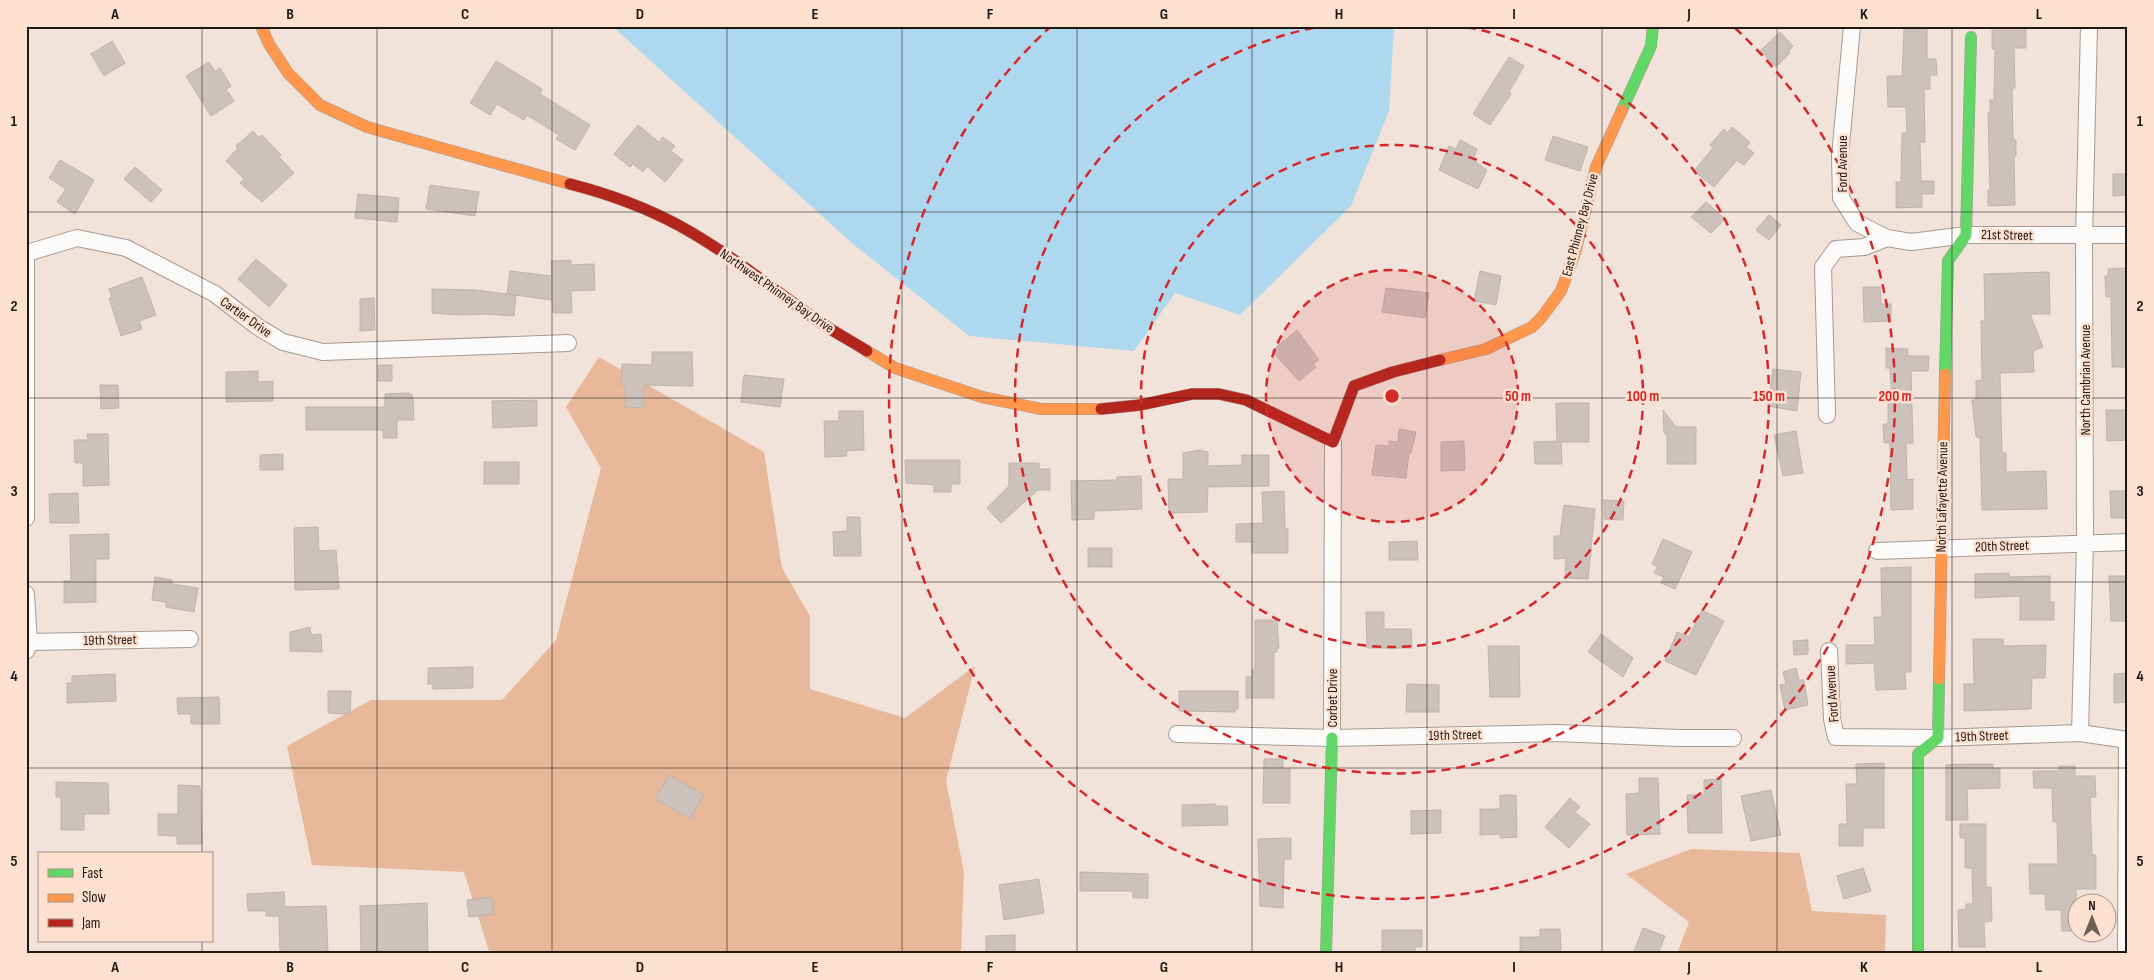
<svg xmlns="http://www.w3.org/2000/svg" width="2154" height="980" font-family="'Sofia Sans Condensed',sans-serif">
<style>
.forest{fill:#e7b99a}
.water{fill:#add8ef}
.building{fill:#cdc1bb;stroke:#bfb3ac}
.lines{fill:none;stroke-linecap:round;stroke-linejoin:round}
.street-casing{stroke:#a59a92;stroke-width:18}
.fast-casing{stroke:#a59a92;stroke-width:12}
.slow-casing{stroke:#a59a92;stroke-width:12}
.jam-casing{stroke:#a59a92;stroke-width:12}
.street{stroke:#fdfbf9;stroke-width:16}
.fast{stroke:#63d668;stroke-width:11}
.slow{stroke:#ff974d;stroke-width:11}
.jam{stroke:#b3261e;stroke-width:11}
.grid{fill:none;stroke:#221812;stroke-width:1;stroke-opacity:0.55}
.ring{fill:none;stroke:#d62828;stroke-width:2.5;stroke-dasharray:9 6}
.labels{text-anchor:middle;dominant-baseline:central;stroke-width:5;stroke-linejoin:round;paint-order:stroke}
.street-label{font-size:14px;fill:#221812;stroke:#fce1d0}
.centre{fill:#d62828;stroke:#fce1d0;stroke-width:2.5}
.ring-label{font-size:15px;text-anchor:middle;font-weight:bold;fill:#d62828;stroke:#fce1d0;stroke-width:5;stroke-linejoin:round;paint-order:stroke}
.neatline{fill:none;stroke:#221812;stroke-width:2}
.grid-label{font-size:16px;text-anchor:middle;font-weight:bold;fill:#221812}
</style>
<rect width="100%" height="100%" fill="#f2e3da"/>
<path class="forest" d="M599,357l165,95 18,116 28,48v73l95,29 70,-52 -29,115 18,91 -3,82h-471l-26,-82 -152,-7 -25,-119 84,-46h131l54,-60 45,-172 -35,-61z
M1691,849l109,4 12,58 74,4 -1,39h-208l12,-32 -63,-48z"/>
<path class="water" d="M612,26h782l-5,85 -38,95 -111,109 -65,-22 -41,58 -165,-15 -116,-92z"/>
<path class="building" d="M1907,26h20v33h9l1,16h-7v14h-6l1,53h-5l1,39h13v13h-12v13l-26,1v-26h5l1,-49h5l-1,-26h-18l-1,-31h15l2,-47h3z
M1992,30h34v18h-12l1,40h-3l1,52h3v16h-2l1,49 -27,1v-16h2l-2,-77h2v-13h4l1,-51h-3z
M1780,32l13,14 -5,6 2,1 -14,14 -16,-16z
M112,41l13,22 -21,13 -13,-22z
M1509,57l15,9 -15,26 2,2 -21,31 -17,-11z
M496,61l46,28 -2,5 50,31 -15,25 -19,-11 3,-4 -32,-20 -3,5 -27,-16 -7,11 -20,-12z
M209,62l6,10 5,-4 11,18 -5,3 8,12 -23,15 -25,-40z
M638,125l21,17 4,-5 12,9 -4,5 12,9 -18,22 -18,-16 -4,6 -10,-8 -3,3 -16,-13z
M1732,127l18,15 -4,5 8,6 -10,12 -7,-5 -23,27 -20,-16 19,-23 -3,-3 14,-16 3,4z
M253,131l6,7 3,-3 19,20 -2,2 15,16 -32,29 -22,-19 4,-4 -18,-18 12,-13 -2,-2z
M1553,136l35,11 -8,24 -35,-11z
M1460,140l17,9 -4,11 14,10 -9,19 -39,-19 10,-24 7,3z
M60,160l34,20 -19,34 -18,-12 9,-13 -17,-11z
M135,167l27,23 -11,12 -27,-23z
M2113,174h15v21l-15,1z
M430,185l49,7 -4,24 -49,-7z
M358,194l41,4 -2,24 -42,-4z
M1706,202l19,17 -14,14 -20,-16z
M1769,215l12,10 -12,15 -13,-10z
M256,259l31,26 -18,22 -31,-28z
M571,260v5l23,-1 1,26 -24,1 1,22h-19l-1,-13 -45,-6 3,-23 42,5 -1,-15z
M2128,268v99h-16l-1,-70h-5l-1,-21h3v-7z
M1480,271l21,5 -5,29 -22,-4z
M2049,272l1,42h-20l13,33 -10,4 1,21 -34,1 2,80h4v19l40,-1 1,38 -65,1 -2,-73h-4l-4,-37h4v-19l6,-1 -1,-59h4l-1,-47z
M142,277l14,38 -17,6 3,8 -21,7 -12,-38 3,-1 -3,-8z
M1863,287h17l1,17h10v17l-27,1z
M1386,288l43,5 -4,25 -43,-6z
M432,289l43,1 41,5 -2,21 -28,-2 -25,1 -29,-2z
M374,298l1,32 -15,1v-32z
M1297,330l22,30 -6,4 3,3 -17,14 -27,-30z
M1886,348l22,1v7h21l-1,15h-17l2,72h-7l1,37 6,-1v30l-22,1 -1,-67h-6l-1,-19h5v-24h4l-2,-32h-4z
M652,352h40l1,34 -49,-1v23l-19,-1v-22h-4l1,-21 30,1z
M378,365h14v16h-14z
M1773,369l28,3 -4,39 -29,-5z
M258,371v11l15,-1v20l-47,1v-30z
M744,375l40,4 -4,28 -39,-5z
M100,385h18l1,23 -18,1z
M409,393l3,2 1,5 1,20h-17v18h-14v-8h-77v-23h79v-13z
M537,400v26l-44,2 -1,-27z
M1556,403h33v39h-28l1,22h-27l-1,-22 23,-1z
M1663,410l13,17h20v37h-29v-29l-3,-2z
M2106,410h22v30l-21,1z
M839,411h24l1,39 -18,1 1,5 -22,1 -1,-36h15z
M1399,429l17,3 -5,21h-2l-3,25 -34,-3 4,-30 13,1v-5l9,1z
M1796,431l7,42 -20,3 -9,-41z
M87,434h21l1,51 -26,1v-23h-8l-1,-23h14z
M1464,441l1,29 -24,1v-29z
M1200,450l8,2v14l34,-1v-10h27v31l-61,1 -1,25 -38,1 -1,-34h15v-26z
M283,454v16h-23v-15z
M905,460h55v24h-9v8h-17v-7l-28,-2z
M484,462h35v22h-35z
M1009,463h30v6h11v21h-12l-37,33 -14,-15 22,-22z
M1141,476l1,33 -48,2v8l-22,1 -1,-39 46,-1v-3z
M1284,491l1,38h3v24h-36v-11h-16v-18l27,-1 -1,-31z
M2110,491h18v27h-17z
M78,493l1,30h-29l-1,-29z
M1604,500l20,1 -1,19 -19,-1z
M1564,505l31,4 -7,70 -23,-1 1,-20 -12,1v-23h6z
M847,517h13l1,39h-27l-1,-24 14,-1z
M318,527l1,24 17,-1 3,39 -44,1 -1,-62z
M109,534v25h-13v43l-32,1v-22h7l-1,-46z
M1663,539l29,13 -17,37 -14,-6 3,-6 -10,-4 3,-6 -5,-3z
M1417,541l1,19h-29v-18z
M1088,548h24v19h-24z
M1911,567v105h-6l1,17 -30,1 -2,-27 -28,1v-19h29l-1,-28h8l-1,-49z
M2009,573v4l41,-1v26h4v18h-34v-24l-45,2v-24z
M2109,576h19v45h-17z
M155,577l17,3v4l26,4 -4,24 -28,-5v-5l-14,-2z
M1702,610l22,11 -28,54 -31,-14 12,-29 12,5z
M1366,612h18v17h27l1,19h-45z
M1255,620h22l2,28h-2v4h-3v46h-28v-21h6v-7h3z
M310,627l1,8 10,-1 1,18 -32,-1v-19z
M1601,634l32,24 -10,19 -35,-25z
M1973,639h30v7l43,-1 -1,33h-13l-1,31 -67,2v-27h10z
M1808,640v14l-14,1 -1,-14z
M1488,646h31l1,51h-30z
M473,667v21l-40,1v-5h-5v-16z
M1796,668l3,12h5l4,25 -23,5 -5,-25 6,-1 -3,-12z
M2128,673v29l-14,1v-29z
M115,674l1,27 -49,2v-20h5v-7z
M1407,684l32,1v27h-33z
M328,691h23l-1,23 -22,-1z
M1179,691h59v18h-3v3l-56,-1z
M219,697l1,27h-29v-10h-13l-1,-16z
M1264,759h19v10h7v34h-27z
M1884,763v65h-21v18h-24v-22h8l-1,-40h11l-1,-20z
M1967,764h26v5h7v19l-33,1 1,31h-22v-55z
M2059,766h16v10h20l1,21h-6l2,58h4v34h-20v42h-14l-1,-21h-15l-1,-16h-15l-1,-30h29l-1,-42h-4l-1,-34h-18l-1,-17h26z
M669,775l35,20 -14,24 -35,-20z
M1639,778h19l2,56 -33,1 -1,-41 13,-1z
M1721,779l1,54h-34l-1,-38h17v-15z
M56,782l52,1 1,31h-25v16h-23v-33h-5z
M178,785l22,1 2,58h-25v-8l-19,-1v-21h20z
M1771,790l10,45 -30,6 -10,-45z
M1500,795h16l1,42 -17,1v-4l-20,1v-26h20z
M1570,798l10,9 -5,5 15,12 -21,24 -24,-21z
M1215,804v2h12l1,19 -46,1v-21z
M1441,810v23l-30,1v-23z
M1960,824h26v63h5l1,34 -8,1 1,25h-26l-1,-37 8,-1v-5h7l-1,-36h-7v-30h-5z
M1291,838v21h-7l-1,49 -23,-2 -2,-67z
M1863,868l8,23 -27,8 -7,-23z
M1080,872l68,2v24h-15v-7h-53z
M1039,879l5,34 -40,7 -5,-35z
M284,892l1,15 41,-1 2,48h-48l-1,-38h-13v-5h-18l-1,-17z
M492,897l2,17 -25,3 -2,-17z
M427,903l1,51h-67l-1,-48z
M1643,928l22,8 -7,18h-25z
M1540,929h20l1,25h-41v-17h20z
M1382,930h40v17h-7v7h-33z
M1015,935v17l-3,2h-26v-18z"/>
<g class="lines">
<defs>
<path id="street" d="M1852,26l-12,130 1,42 16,25 30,15 24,4 55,-7h162
M26,252v266
M27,253l50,-15 49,10 89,46 43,33 25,15 40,10 245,-9
M1827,415l-4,-148 13,-18 28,-2 23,-9
M1877,551l251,-9
M26,594l3,48 -3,9
M29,642l161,-3
M1829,651l3,68 4,18 102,1 142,-5 48,7
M2080,733l5,-190 -1,-306 5,-211
M1177,734l155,4 224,-5 123,5h54
M1332,738l1,-296
M2126,954l1,-214"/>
<path id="fast" d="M1622,110l29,-64 2,-20
M1945,374l3,-113 18,-26 5,-198
M1326,954l6,-216
M1918,954v-200l20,-16 1,-59"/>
<path id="slow" d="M261,26l8,18 19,29 32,32 47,22 203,57
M867,351l28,17 87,29 59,12h60
M1440,360l46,-11 46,-22 10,-10 19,-26 14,-38 21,-86 26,-57
M1939,679l6,-305"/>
<path id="jam" d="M570,184c39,10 75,23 110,42 49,27 93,63 138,95 16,11 33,20 49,30
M1101,409l39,-4 52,-11h27l27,6 87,42 21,-56 39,-14 47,-12"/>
</defs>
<use href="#street" class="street-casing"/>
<use href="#fast" class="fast-casing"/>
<use href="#slow" class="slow-casing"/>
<use href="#jam" class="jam-casing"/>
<use href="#street" class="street"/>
<use href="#fast" class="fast"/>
<use href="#slow" class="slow"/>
<use href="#jam" class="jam"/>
</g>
<path class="grid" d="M202,26v828M377,26v928M552,26v928M727,26v928M902,26v928M1077,26v928M1252,26v928M1427,26v928M1602,26v928M1777,26v928M1952,26v928M26,212h2102M26,398h2102M26,582h2102M26,768h2102M202,941v13"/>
<circle cx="1392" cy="396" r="126" fill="#d62828" fill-opacity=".12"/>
<g class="ring">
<circle cx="1392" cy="396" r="126"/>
<circle cx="1392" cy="396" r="251"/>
<path d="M1467 27A377 377 0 1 1 1317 27"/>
<path d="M1735 28A503 503 0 1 1 1049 28"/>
</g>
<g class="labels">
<g class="street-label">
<text transform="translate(1842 164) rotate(-90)">Ford Avenue</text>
<text transform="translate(1580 225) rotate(-75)">East Phinney Bay Drive</text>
<text transform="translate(2007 235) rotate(1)">21st Street</text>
<text transform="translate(777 291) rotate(35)">Northwest Phinney Bay Drive</text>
<text transform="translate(246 317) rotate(35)">Cartier Drive</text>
<text transform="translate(2085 380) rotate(-90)">North Cambrian Avenue</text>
<text transform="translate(1942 497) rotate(-89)">North Lafayette Avenue</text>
<text transform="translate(2002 546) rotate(-2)">20th Street</text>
<text transform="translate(110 640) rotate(-1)">19th Street</text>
<text transform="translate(1832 694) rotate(-94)">Ford Avenue</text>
<text transform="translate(1332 698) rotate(-90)">Corbet Drive</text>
<text transform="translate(1455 735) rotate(-1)">19th Street</text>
<text transform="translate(1982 736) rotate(-2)">19th Street</text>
</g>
</g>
<circle cx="1392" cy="396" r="8" class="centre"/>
<g class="ring-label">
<text x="1518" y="401">50 m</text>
<text x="1643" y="401">100 m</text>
<text x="1769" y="401">150 m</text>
<text x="1895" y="401">200 m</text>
</g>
<rect width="2154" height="980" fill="none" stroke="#fce1d0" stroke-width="55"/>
<rect x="38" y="852" width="175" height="90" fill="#fce1d0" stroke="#a59184"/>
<rect x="48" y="869" width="25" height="8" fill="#63d668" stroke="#a59184"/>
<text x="82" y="878" font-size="15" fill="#221812">Fast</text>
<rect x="48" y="894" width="25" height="8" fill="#ff974d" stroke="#a59184"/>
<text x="82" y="902" font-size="15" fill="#221812">Slow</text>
<rect x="48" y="919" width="25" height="8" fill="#b3261e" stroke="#a59184"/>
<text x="82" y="928" font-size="15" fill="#221812">Jam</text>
<g transform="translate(2092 918)"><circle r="24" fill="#fce1d0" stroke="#a59184"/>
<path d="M0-4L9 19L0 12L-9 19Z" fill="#6b5f58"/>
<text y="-8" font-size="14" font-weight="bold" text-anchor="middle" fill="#221812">N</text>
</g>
<rect x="28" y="28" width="2098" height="924" class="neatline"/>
<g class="grid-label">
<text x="115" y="19">A</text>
<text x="290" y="19">B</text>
<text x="465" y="19">C</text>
<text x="640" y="19">D</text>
<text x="815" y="19">E</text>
<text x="990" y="19">F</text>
<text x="1164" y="19">G</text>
<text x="1339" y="19">H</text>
<text x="1514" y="19">I</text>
<text x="1689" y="19">J</text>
<text x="1864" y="19">K</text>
<text x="2039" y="19">L</text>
<text x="14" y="126">1</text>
<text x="2140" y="126">1</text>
<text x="14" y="311">2</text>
<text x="2140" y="311">2</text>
<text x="14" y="496">3</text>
<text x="2140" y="496">3</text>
<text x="14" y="681">4</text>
<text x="2140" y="681">4</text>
<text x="14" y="866">5</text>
<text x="2140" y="866">5</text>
<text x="115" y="972">A</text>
<text x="290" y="972">B</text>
<text x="465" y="972">C</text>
<text x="640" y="972">D</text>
<text x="815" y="972">E</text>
<text x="990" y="972">F</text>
<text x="1164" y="972">G</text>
<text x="1339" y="972">H</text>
<text x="1514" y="972">I</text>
<text x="1689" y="972">J</text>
<text x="1864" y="972">K</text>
<text x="2039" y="972">L</text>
</g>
</svg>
